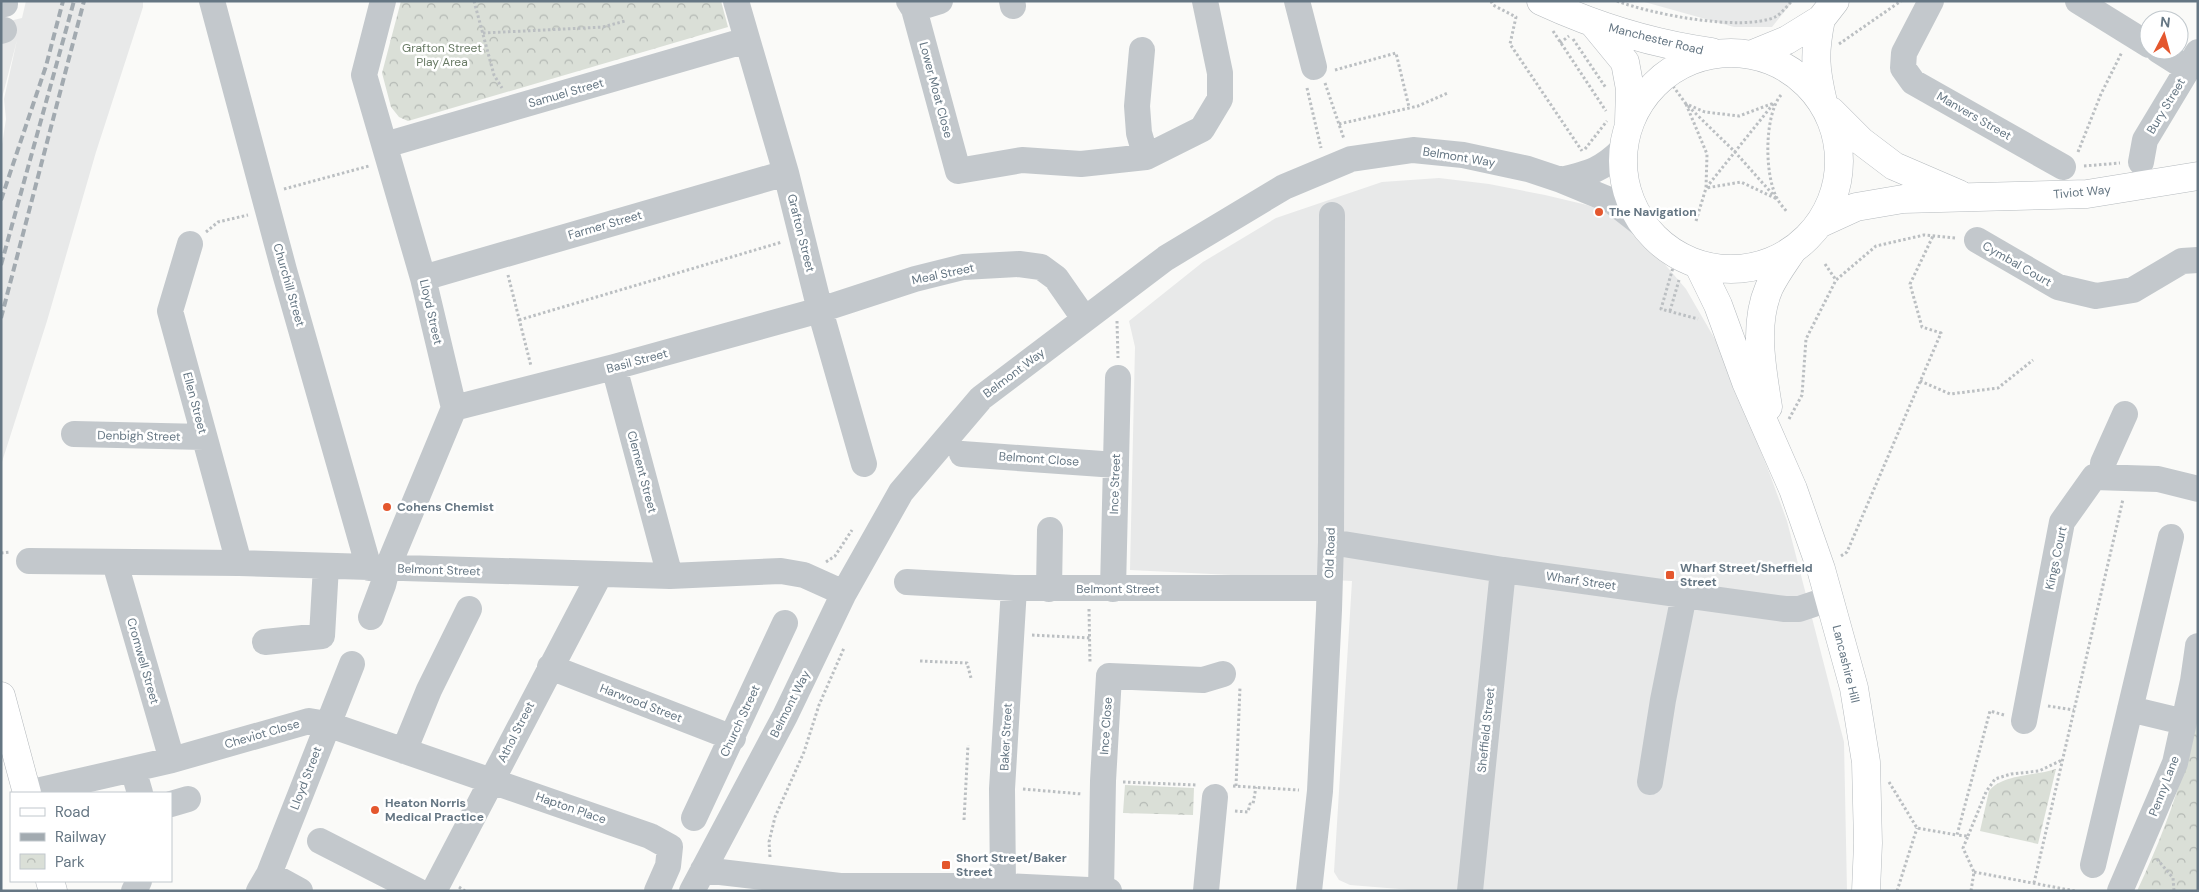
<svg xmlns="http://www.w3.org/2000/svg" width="2199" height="892" font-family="'DM Sans',sans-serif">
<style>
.built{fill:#e8e9e9}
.park{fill:url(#park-crowns)}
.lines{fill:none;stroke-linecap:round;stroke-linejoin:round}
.major-casing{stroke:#b5babe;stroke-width:29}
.highway-casing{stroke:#b4b9bd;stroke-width:29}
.path{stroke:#bbbfc2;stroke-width:3;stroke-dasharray:2.5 2.5;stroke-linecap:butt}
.minor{stroke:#c3c8cc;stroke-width:26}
.major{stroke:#fff;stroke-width:28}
.highway{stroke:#fff;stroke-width:28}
.rail{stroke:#a2aab0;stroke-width:4;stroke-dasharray:8 4;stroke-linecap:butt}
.poi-dot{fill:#e4572e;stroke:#fff;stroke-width:2}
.labels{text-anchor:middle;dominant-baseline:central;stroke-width:5;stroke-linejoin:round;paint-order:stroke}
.street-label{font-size:12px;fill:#657683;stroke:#fff}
.park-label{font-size:12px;fill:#687a64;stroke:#fff}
.poi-label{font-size:12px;font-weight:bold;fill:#657683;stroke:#fff;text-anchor:start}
</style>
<defs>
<pattern id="park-crowns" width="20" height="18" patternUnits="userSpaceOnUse" patternTransform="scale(1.25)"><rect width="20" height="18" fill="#dadfd7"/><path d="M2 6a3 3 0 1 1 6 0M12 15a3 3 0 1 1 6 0" fill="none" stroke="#b4b9b4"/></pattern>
</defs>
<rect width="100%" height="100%" fill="#fafaf8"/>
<path class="built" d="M26,1h117v6l-47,145 -49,169 -46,144v-314l5,-32 -2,-20 13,-59 -16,62v-79l21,-5z
M1641,1h152l-21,26h-38z
M1439,178l50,6 56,11 42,10 40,15 59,69 30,52 53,131 18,49 57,221 3,149h-423l-74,-6 -11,-5 -5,-8 18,-291 -222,-11 5,-223 -6,-26 74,-59 73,-44 106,-36z"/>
<path class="park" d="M401,1h320l7,26 -320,94 -9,-4 -8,-10 -9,-34z
M2198,714v177h-61c27,-57 48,-116 61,-177z
M2056,769l-18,75 -58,-13 9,-40c13,-17 46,-15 67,-22z
M1125,785l69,3 -1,27 -70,-2z"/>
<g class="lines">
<defs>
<path id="major" d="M1541,1c54,25 112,43 171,51
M1821,19c-7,34 -6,49 2,83
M1593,23l32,39 5,27 -1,33
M1623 161a108 108 0 1 1 216 0a108 108 0 1 1-216 0Z
M1753,54l34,-14 34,-21 14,-18
M1831,111l30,30 33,25 65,28
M1821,223l35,-16 47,-8 184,-5 111,-18
M1698,264l20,41 28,77 47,107 28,80 33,119 12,74 2,81 -2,48
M1768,407c-6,-39 -15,-82 1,-119 6,-13 15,-25 23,-37"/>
<path id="highway" d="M1,696l26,97
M50,881l3,10"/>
</defs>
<use href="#major" class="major-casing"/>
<use href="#highway" class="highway-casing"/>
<path class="path" d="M474,1l20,74 8,13
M1491,1l2,4 23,12 -6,27 72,107
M1617,1c34,13 125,31 158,16 6,-3 12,-11 17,-16
M1553,31l53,80
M483,33l120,-6 22,-6
M1573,39l33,49
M1560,43l9,-7
M1839,44l62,-43
M1335,70l61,-17 13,54
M1325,83l19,56
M1673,86l13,18 49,48 41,46
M1307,88l14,60
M1781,95c-17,20 -17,82 -3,105 2,4 6,8 9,12
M1686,104l21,50 -1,34 35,-6 36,17
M1689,105l16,7 34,4 35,-13
M1339,124l79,-18 30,-13
M1585,149l22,-28
M2078,152l23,-58 21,-42
M2084,166l36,-3
M284,189l85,-23
M1696,221l10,-33 68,-85
M206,232l12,-10 30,-7
M1674,264l-13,45 37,10
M1825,264l11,16
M508,275l23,91
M1670,311l9,-31
M519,320l263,-78
M1117,321l1,37
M1920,381l30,13 48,-6 35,-28
M1789,419l13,-24 4,-56 30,-59 40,-34 48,-11 32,3
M1,553l9,-1
M1841,556l6,-4 94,-219 -19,-6 -12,-43 23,-48
M826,562l9,-6 17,-26
M1089,609l1,54
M1032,635l58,3
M920,661l47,2 4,15
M2048,706l26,4
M1123,782l74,3
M1889,782l28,46 40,7
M1233,786l66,4
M1236,786l4,-99
M1023,789l59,5
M1235,811l13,1 2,-8h3l3,-17
M964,820l4,-75
M1968,836l18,-44 9,-13 16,-5 28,-3 23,-11
M770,857l-1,-15 6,-25 29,-65 15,-47 25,-57
M2157,859l16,19 1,13
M1974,872l101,19
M2034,883l89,-384
M459,887l6,4
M1897,891l20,-63
M1971,891l3,-19 -11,-24 5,-12 -11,-1 33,-124 14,4"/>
<path class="minor" d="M212,1l72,269 85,298
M736,1l50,172 34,137 44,154
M909,1l5,8 44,162 64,-11 59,4 65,-7 56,-28 18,-30v-26l-15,-72
M1012,1l1,5
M1297,1l17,66
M1931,1l-27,52 -1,15 10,14 150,85
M2078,1l71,44
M1,5l4,-1
M914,9l26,-8
M1,31l3,-1
M1142,50l-5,56 2,27 7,24
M2158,50l30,19
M385,145l362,-105
M2141,162l4,-22 53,-88
M1561,180c29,-7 41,-10 62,-31
M1977,240l81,47 38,9 37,-6 49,-29 16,-1
M190,244l-20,67 69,252
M423,278l363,-105
M614,367l56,209
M454,408l160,-41 206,-57 95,-31 48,-12 56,-3 22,3 15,11 23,33
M74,434l130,3
M962,454l154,11
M2104,477l-1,-14 22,-49
M1331,542l172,28 282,39h14l30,-10
M29,561l210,2 431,13 111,-5 23,4 40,18
M115,563l57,197
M907,582l107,6h315
M1049,589l1,-59
M1113,589l5,-211
M371,617l12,-32 4,-16 67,-161 -31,-130 -59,-203 19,-74
M265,642l57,-6 4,-70
M550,667l183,71
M2130,709l54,13
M2024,721l38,-199 32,-45 64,2 40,10
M404,751l25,-61 40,-81
M133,769l7,24
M1650,782l13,-82 21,-105
M28,793l144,-33 137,-39 18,3 323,112 20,11 -2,19 -11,25
M171,804l17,-5
M694,818l91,-195
M320,841l98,50
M2093,865l78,-328
M703,870l137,16h163l106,5
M269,874l31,17
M1003,886l-1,-97 12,-201
M134,891l5,-10
M259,891l10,-17 83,-210
M434,891l166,-317
M692,891l93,-175 59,-123 57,-101 80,-94 185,-140 118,-71 67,-28 62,-9 50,5 65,14 33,11 51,21 32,25
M1101,891l2,-110 6,-105 94,4 20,-6
M1206,891l9,-94
M1309,891l11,-100 9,-181 2,-68 1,-327
M1470,891l33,-321
M2120,891l55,-128 18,-82 5,-35"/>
<use href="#major" class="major"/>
<use href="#highway" class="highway"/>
<path class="rail" d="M1,200l45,-134 17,-65
M1,265l73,-264
M1,318l83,-317"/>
</g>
<g class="poi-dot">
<circle cx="1599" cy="212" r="5"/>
<circle cx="387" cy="507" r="5"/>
<rect x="1665" y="570" width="10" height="10" rx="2.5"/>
<circle cx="375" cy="810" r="5"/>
<rect x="941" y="860" width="10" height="10" rx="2.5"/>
</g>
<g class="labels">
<g class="street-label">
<text transform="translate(1656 39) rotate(14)">Manchester Road</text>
<text transform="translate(936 90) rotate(75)">Lower Moat Close</text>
<text transform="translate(566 93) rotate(-16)">Samuel Street</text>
<text transform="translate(2166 106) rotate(-59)">Bury Street</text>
<text transform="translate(1974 116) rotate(30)">Manvers Street</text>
<text transform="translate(1459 157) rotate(9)">Belmont Way</text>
<text transform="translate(2082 192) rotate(-5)">Tiviot Way</text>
<text transform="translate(605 225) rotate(-16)">Farmer Street</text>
<text transform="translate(801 233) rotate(76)">Grafton Street</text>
<text transform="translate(2017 264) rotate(30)">Cymbal Court</text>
<text transform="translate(943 274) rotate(-12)">Meal Street</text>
<text transform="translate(289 285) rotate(74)">Churchill Street</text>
<text transform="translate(431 312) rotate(77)">Lloyd Street</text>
<text transform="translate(637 361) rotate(-15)">Basil Street</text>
<text transform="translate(1014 373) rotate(-37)">Belmont Way</text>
<text transform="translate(195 403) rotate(75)">Ellen Street</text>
<text transform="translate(139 436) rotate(1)">Denbigh Street</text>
<text transform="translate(1039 459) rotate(4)">Belmont Close</text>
<text transform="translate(642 472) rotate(75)">Clement Street</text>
<text transform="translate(1115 484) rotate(-88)">Ince Street</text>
<text transform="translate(1330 553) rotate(-88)">Old Road</text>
<text transform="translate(2056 558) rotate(-78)">Kings Court</text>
<text transform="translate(439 570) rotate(2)">Belmont Street</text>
<text transform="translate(1581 581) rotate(8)">Wharf Street</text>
<text x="1118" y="589">Belmont Street</text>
<text transform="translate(143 661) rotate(74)">Cromwell Street</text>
<text transform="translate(1846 664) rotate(76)">Lancashire Hill</text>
<text transform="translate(641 703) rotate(21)">Harwood Street</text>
<text transform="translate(790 704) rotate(-63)">Belmont Way</text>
<text transform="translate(740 721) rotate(-65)">Church Street</text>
<text transform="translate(1106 726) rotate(-86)">Ince Close</text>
<text transform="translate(1486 730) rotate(-84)">Sheffield Street</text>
<text transform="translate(516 732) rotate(-63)">Athol Street</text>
<text transform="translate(262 734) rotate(-16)">Cheviot Close</text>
<text transform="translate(1006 737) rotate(-87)">Baker Street</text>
<text transform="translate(306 778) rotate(-69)">Lloyd Street</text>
<text transform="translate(2164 786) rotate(-69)">Penny Lane</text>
<text transform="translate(571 808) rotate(19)">Hapton Place</text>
</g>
<g class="park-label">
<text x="442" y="48">Grafton Street<tspan x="442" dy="14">Play Area</tspan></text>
</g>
<g class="poi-label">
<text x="1609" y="212">The Navigation</text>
<text x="397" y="507">Cohens Chemist</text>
<text x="1680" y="568">Wharf Street/Sheffield<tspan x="1680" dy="14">Street</tspan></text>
<text x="385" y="803">Heaton Norris<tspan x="385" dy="14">Medical Practice</tspan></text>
<text x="956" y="858">Short Street/Baker<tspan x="956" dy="14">Street</tspan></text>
</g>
</g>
<rect width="2199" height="892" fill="none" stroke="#657683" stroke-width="5"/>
<rect x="10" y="792" width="162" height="90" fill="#ffffff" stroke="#c1c8cd"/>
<rect x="20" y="808" width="25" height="8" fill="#ffffff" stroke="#c1c8cd"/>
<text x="55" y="817" font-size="15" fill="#657683">Road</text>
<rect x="20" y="833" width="25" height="8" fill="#a2aab0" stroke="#c1c8cd"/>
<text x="55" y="842" font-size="15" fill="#657683">Railway</text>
<rect x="20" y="854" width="25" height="15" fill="url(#park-crowns)" stroke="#c1c8cd"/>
<text x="55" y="867" font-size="15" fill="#657683">Park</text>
<g transform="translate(2164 35) rotate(6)"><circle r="24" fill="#ffffff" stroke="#c1c8cd"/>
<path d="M0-4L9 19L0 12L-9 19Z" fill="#e4572e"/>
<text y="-8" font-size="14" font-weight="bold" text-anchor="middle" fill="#657683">N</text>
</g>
</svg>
